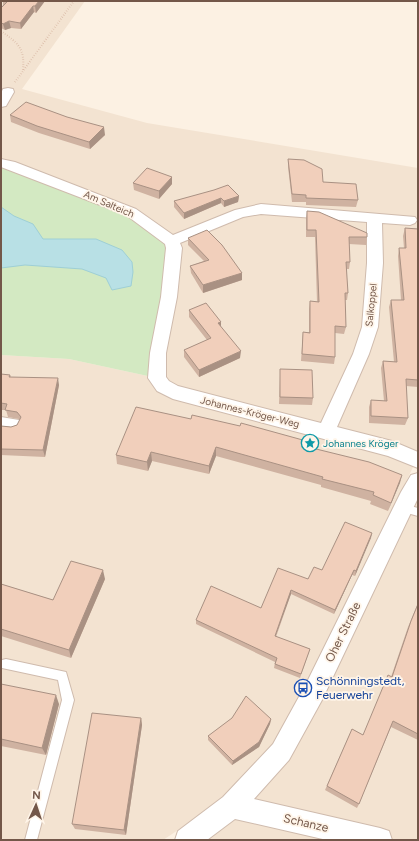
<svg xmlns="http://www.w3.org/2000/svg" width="419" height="841" font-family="Figtree,sans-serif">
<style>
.residential{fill:#f3e3d1}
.green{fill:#d3e9c2}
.water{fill:#b8e0e5;stroke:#9ecfd6}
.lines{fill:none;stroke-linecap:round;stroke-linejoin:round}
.service-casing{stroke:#cfbbad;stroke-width:2}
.minor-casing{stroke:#cfbbad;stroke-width:2}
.path{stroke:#d5b29e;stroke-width:2;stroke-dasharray:0.5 2;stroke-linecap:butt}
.service{fill:#fff;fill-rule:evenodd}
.minor{fill:#fff;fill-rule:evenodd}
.wall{fill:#cfb2a1}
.shaded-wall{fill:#a99183}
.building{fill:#f1cfbb;stroke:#a99183}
.labels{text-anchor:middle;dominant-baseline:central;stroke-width:3.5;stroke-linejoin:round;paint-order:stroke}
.street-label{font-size:10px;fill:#735749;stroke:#fff5e9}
.culture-label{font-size:10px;fill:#0d838f;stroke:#fff5e9;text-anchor:start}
.near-street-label{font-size:12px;fill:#735749;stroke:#fff5e9}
.near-transit-label{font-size:12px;fill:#164399;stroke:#fff5e9;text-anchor:start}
</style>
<rect width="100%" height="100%" fill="#fcf1e3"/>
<path class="residential" d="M1,1h84l-63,88 125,34 271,45v289l-130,266 -15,22 -54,58 -56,37h-157l-5,-2v-483l68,4 88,19 -156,-214z
M418,498v342h-211l25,-20 57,-62 15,-25z"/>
<path class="green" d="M1,163l139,54 34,31 -17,130 -88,-19 -68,-4z"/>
<path class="water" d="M1,207l13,9 19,8 10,15h53l26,11 10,12 1,10 -2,14 -19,4 -6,-12 -24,-9 -57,-4 -24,3z"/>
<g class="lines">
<defs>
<path id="service" d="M403,504l15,4v8l-18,-5 -2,-3 2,-3z
M6,659l60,13 8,28 -37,140h-12l37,-140 -4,-20 -56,-12 -1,-5 1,-3z"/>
<path id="minor" d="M8,88l5,1 1,3 -8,14 -5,1v-14l2,-4z
M1,159l14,3 121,47 37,26 62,-25 26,-6 154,13 2,3 -2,3 -5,2 -28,-2 1,40 -5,64 -9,27 -32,73 55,14 26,11v16l-30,-12 -215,-57 -16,-8 -9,-13 2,-25 11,-56 5,-49 -1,-4 -39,-29 -125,-48zM261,214l106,8v41l-5,64 -9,27 -32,69 -143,-37 -9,-5 -3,-4v-24l11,-56 5,-49 -2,-5 63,-26z
M1,417l18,3 3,5 -3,5 -6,2 -12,-1z
M418,473v25l-96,202 -33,60 -35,39 126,29 9,3 3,9h-65l-92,-21 -28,21h-32l3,-9 45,-34 50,-53 33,-60 95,-192 10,-17z"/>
</defs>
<use href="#service" class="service-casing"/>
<use href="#minor" class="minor-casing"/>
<path class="path" d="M1,31c17,12 24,17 22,39
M15,82l59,-81"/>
<use href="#service" class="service"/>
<use href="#minor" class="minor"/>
</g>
<path class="wall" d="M3,1h42l-9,12 -2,-1 -13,17 -10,-1 -6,2 -4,-2v-20l2,-3z
M10,115l95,20 -15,14 -51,-16 -28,-11z
M288,159l35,23 35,18 -2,7 -50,-2v-3h-14l-4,-35z
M172,177v7l-13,15 -25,-9 -1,-7z
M239,196l-1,6 -14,5 -3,-4 -37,16 -10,-12v-6z
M307,211l60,26 -1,8 -17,-1 1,18 -1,7h-3l2,24 -1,7h-2l1,27 -2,7 -9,-1v24l-1,7 -33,-3 2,-29h6v-23l1,-8 7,1 -2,-65h-9v-18z
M405,228l13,1v158l-12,-1 2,32 -3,7 -36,-2v-16l2,-7 13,1 -3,-33 2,-7 11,1 -5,-55 2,-7h10l-3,-44 1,-8h5l-1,-12z
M188,238l54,35v7l-39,13 -12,-20 -1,-7 14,-5 -16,-16z
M189,310l32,12v5l19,31 -41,19 -15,-20v-7l23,-10 -18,-23z
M280,369l33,29 -1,7 -33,-1 1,-28z
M1,374l9,1 1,2 48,8 -14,72 -44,-2v-29l10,1 6,-2 3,-5 -1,-1 -11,-2 -2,-7h-5z
M191,419l119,23 -1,6 93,27 -14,36 -18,-7 1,-3 -50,-14v-2l-105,-29 -7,18 -57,-13 -4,10 -31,-7 -1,-9z
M372,533l-17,43 -3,-1 -18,39 -43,-20 -15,43 34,12 -10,29 -26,-10 1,-6 -79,-38v-4l65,-12 61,-38z
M105,579l-34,79 -70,-22v-52l52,16z
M418,603v137l-27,-13 -32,77 -2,4 -32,-18 27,-61 11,6 28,-58 17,-50z
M1,684l58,20 -13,51 -45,-9z
M141,718l1,7 -16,110 -51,-6 -3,-5z
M271,719l-1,5 -11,23 -27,18 -24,-25v-4z"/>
<path class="shaded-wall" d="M39,1h6l-9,12 -1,-7z
M33,6l1,6 -13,17 -1,-6z
M9,21l2,7 -6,2 -2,-6z
M104,127l1,8 -15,14 -1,-7z
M172,177v7l-13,15v-8z
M239,196l-1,6 -14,5v-6z
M221,198v5l-37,16v-6z
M242,273v7l-39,13v-8z
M221,322v7l-3,-6z
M241,351l-1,7 -41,19v-7z
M58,378l1,7 -14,72 -2,-7z
M216,447v9l-7,18v-8z
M151,452l1,9 -4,10 -1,-9z
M402,475l-2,8 -12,28 3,-8z
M372,533l-1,5 -16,38 1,-5z
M103,570l2,9 -34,79 -2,-8z
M354,570l-2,5 -18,39 1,-4z
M291,590v4l-17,46 1,-4z
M56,695l3,9 -13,51 -4,-7z
M141,718l1,7 -16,110 -2,-5z
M271,719l-1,5 -11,23 -27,18 1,-4z"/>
<path class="building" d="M3,1h36l-4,5h-2l-13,17 -11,-2 -6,3 -2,-2v-14l6,-6z
M26,102l41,15 37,10 -15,15 -52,-16 -27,-11z
M288,159l16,1 18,9 1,13 33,2 2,16 -52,-2v-3l-14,-1z
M147,168l25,9 -13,14 -26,-8z
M228,185l11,11 -15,5 -3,-3 -37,15 -10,-12 40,-11z
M307,211l12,1 48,21v4h-18l1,25h-4l2,31h-3l1,34 -11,-1v31l-33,-3 1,-22 7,1v-32l9,1 -3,-72h-9z
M405,228l13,1v151l-12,-1 2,39 -37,-2v-16l16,1 -4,-40 14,1 -6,-62h13l-5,-52h7z
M207,230l15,15 20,28 -39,12 -13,-19 19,-6 -21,-22z
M206,303l15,19 -3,1 23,28 -42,19 -15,-20 27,-12 -22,-28z
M280,369l32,1 1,28 -33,-1z
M1,374l9,1 -1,2 49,1 -15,72 -42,-1v-23l10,1 6,-2 4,-8 -4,-5 -12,-2 2,-6 -6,-1z
M136,407l55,12 1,-4 48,11 1,-3 69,19 -2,5 61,15 33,13 -11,28 -18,-8 1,-3 -52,-13 1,-2 -107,-30 -7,19 -58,-14 -4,10 -31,-7z
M345,522l27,11 -16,38 -2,-1 -19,40 -44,-20 -16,46 35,13 -9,25 -26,-10 2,-6 -81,-38 15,-34 50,22 17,-40 30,11 6,-12 8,3z
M71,561l32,9 -34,80 -68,-21v-45l52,16z
M418,604v130l-25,-13 -34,83 -32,-18 25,-57 11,6 25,-60 4,2 19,-56z
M1,684l55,11 -14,53 -41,-9z
M246,696l25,23 -12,23 -26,19 -25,-25 24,-18z
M92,713l49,5 -17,112 -52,-6z"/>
<defs>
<symbol id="sight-ring" viewBox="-11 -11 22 22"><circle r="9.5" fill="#fff5e9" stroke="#0f9aa8" stroke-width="1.5"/><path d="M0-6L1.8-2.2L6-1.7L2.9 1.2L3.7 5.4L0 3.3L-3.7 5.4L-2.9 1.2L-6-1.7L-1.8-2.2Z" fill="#0f9aa8"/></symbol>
<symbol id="bus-ring" viewBox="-11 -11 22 22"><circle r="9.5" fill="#fff5e9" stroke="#1a4fb4" stroke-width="1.5"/><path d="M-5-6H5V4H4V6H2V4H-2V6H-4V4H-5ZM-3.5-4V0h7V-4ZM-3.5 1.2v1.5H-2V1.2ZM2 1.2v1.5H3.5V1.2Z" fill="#1a4fb4"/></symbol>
</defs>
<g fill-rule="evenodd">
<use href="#sight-ring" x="300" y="433" width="20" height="20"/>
<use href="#bus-ring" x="293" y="678" width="20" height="20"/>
</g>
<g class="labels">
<g class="street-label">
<text transform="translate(109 204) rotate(23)">Am Salteich</text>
<text transform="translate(371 305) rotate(-84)">Salkoppel</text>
<text transform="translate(250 412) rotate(14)">Johannes-Kröger-Weg</text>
</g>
<g class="culture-label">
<text x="323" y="443">Johannes Kröger</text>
</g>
<g class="near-street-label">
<text transform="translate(343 632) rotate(-64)">Oher Straße</text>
<text transform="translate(306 823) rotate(13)">Schanze</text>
</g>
<g class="near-transit-label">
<text x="316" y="681">Schönningstedt,<tspan x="316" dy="14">Feuerwehr</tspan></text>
</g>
</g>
<rect width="419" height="841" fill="none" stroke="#735749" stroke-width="4"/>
<g transform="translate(36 805) rotate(3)" stroke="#fff5e9" stroke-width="3" paint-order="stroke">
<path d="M0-3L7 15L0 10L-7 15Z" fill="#735749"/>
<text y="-6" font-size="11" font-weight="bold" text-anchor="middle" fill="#735749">N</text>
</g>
</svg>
